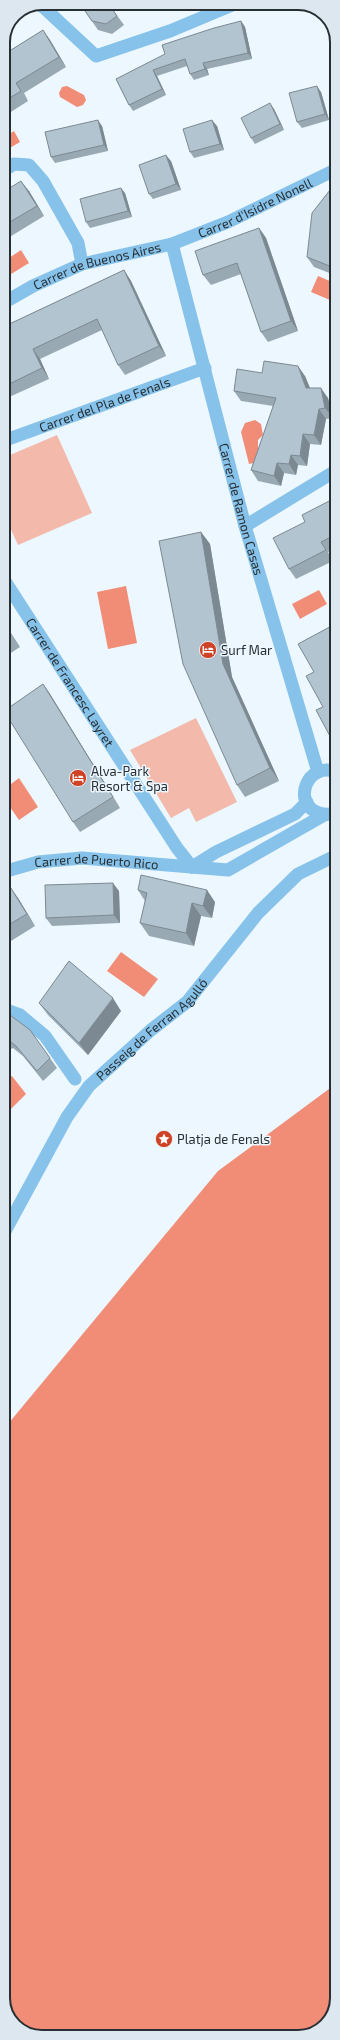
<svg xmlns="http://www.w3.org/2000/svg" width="340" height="2040" font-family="'Exo 2',sans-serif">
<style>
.green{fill:#f3b9ab}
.water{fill:#f18d76}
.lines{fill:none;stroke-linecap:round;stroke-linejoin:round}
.street{stroke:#86c2ea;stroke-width:13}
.wall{fill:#99a9b3}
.shaded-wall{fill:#7d8992}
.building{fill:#b2c4d0;stroke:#7d8992}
.labels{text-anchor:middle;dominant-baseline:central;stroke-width:3;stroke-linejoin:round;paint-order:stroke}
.street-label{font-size:13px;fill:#282f33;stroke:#ecf7ff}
.poi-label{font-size:13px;fill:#282f33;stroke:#ecf7ff;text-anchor:start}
.rim{fill:none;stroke:#282f33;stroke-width:2}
</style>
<rect width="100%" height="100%" fill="#ecf7ff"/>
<path class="green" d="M57,435l35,78 -74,32 -15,-33v-54z
M196,718l41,84 -41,20 -7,-14 -18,10 -41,-68z"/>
<path class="water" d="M67,86l17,9 2,5 -3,5 -6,2 -17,-10 -1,-4 3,-6z
M14,131l6,11 -17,10v-14z
M21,250l8,13 -26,16v-17z
M318,276l19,8v19l-26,-11z
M255,420l6,4 2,11 -5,5v22l-9,2 -8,-32 4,-9z
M126,586l11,57 -29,6 -11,-57z
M319,590l8,14 -27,15 -8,-15z
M19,778l19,29 -19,13 -16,-23v-7z
M121,952l37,27 -14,18 -37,-26z
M12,1076l14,18 -18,18 -5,10v-42z
M337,1083v915l-10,26 -24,13h-266l-23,-12 -11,-22v-573l215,-259z"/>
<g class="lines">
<g class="street">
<path d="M40,4l56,52 74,-25 67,-28"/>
<path d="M3,171l11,-7 15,1 14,16 35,62 4,21"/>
<path id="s1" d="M172,244l73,282 73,246"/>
<path id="s2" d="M3,303l30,-17 49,-22 90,-20 56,-22 109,-53"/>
<path id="s3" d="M3,441l202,-73"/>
<path d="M245,526l92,-56"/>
<path id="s4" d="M3,578l174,270 15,19"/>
<path d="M337,772c-30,-12 -46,32 -18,41 6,2 12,2 18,-1"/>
<path d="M192,867l24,-15 79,-38 12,-12"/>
<path id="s5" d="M3,872l35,-10 44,-4 146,12 96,-55"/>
<path d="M3,1009l17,6 25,21 30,43"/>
<path id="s6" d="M3,1235l64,-118 22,-31 62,-56 36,-28 71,-89 40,-39 39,-19"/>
</g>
</g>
<path class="wall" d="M108,3l16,22 -12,9 -14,-4 -13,-19 4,-2z
M241,21l4,6 7,32 -45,10 2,6 -15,5 -4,-6 -3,-8 -30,10 9,19 -33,16 -4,-6 -13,-26z
M43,30l7,10 16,27 -42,26 4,8 -25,16v-62z
M321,92l8,28 -27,8 -5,-6z
M274,109l10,21 -29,14 -4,-6z
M102,126l6,25 -53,12 -4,-6z
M217,126l7,24 -30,8 -4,-6z
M171,161l10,29 -28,9 -4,-5z
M337,181v95l-23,-9 -7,-10z
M29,191l15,25 -41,25v-49z
M125,193l7,24 -42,11 -4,-6z
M259,228l7,10 32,93 -30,11 -7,-10 -20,-58 -30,11 -8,-10z
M124,270l7,11 35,75 -41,19 -7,-10 -16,-35 -62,29 9,20 -42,19 -4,-5v-66z
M262,373l43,3 5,12 18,10 5,20 -7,1 -5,26 -11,-1 -3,22 -9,-1 -2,10 -12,-2 -3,13 -23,-5 -7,-11 22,-64 -32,-5 -7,-10z
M337,489v59l-9,4 5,9 -37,18 -7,-10 16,-47 30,-24z
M201,532l9,12 22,133 47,104 -34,16 -8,-12z
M3,621l17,26 -17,11z
M337,623v124l-5,-7 -18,-68z
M43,684l7,10 70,114 -40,24 -7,-10z
M3,889l15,9 17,28 -32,20z
M138,890l77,12 -3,16 -11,-2 -7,30 -45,-10 -9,-13 5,-22z
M119,891l1,32 -68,3 -6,-8z
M39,1003l82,8 -33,44 -40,-40z
M3,1011l27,19 27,38 -14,13 -20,-25 -10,-8 -10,5z"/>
<path class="shaded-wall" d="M241,21l4,6 7,32 -4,-6z
M43,30l7,10 16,27 -7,-10z
M203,63l4,6 2,6 -4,-6z
M153,70l4,6 9,19 -4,-6z
M317,86l4,6 8,28 -4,-6z
M270,103l4,6 10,21 -4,-6z
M98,120l4,6 6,25 -4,-6z
M212,120l5,6 7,24 -4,-6z
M166,155l5,6 10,29 -5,-6z
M21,181l8,10 15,25 -7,-10z
M121,188l4,5 7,24 -4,-6z
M259,228l7,10 32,93 -7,-10z
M124,270l7,11 35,75 -7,-10z
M33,349l7,10 9,20 -7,-11z
M298,366l7,10 9,22 -8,-10z
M321,388l7,10 5,20 -8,-10z
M319,409l7,10 -5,26 -7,-10z
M303,434l7,10 -3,22 -7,-10z
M291,455l7,10 -2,10 -7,-11z
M277,463l7,10 -3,13 -7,-10z
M201,532l9,12 22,133 47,104 -9,-13 -47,-104z
M3,621l17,26 -17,-25z
M43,684l7,10 70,114 -7,-11z
M113,883l6,8 1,32 -6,-8z
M9,885l9,13 17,28 -8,-12z
M207,890l8,12 -3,16 -9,-12z
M192,903l9,13 -7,30 -8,-13z
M113,998l8,13 -33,44 -9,-12z"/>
<path class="building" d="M85,3h23l9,13 -11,8 -14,-3 -7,-10 4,-2z
M241,21l7,32 -45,10 2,6 -15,5 -5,-15 -32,11 9,19 -33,16 -13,-26 49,-25 -3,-9 52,-17z
M43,30l16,27 -43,26 5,8 -18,11v-47z
M317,86l8,28 -28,8 -8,-29z
M270,103l10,21 -29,14 -10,-20z
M98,120l6,25 -53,12 -6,-25z
M212,120l8,24 -30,8 -7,-23z
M166,155l10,29 -27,10 -10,-29z
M21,181l16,25 -34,20v-34z
M337,181v88l-30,-12 5,-44z
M121,188l7,23 -42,11 -6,-23z
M259,228l32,93 -30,11 -24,-69 -34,12 -8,-24z
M124,270l35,76 -41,19 -21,-46 -64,30 9,19 -39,19v-60z
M337,312v38l-7,-26 4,-10z
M264,361l34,5 8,22h15l4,20 -6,1 -5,26 -11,-1 -3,22 -9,-1 -2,9 -12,-1 -3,13 -23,-6 25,-72 -42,-7 3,-22 25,4z
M337,489v45l-16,8 5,8 -37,19 -16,-31 32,-16 -3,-7 33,-17 -3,-7z
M201,532l22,132 47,104 -33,17 -54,-121 -24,-123z
M3,622l8,13 -8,5z
M337,623v114l-5,3 -16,-30 7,-3 -17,-31 8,-4 -16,-28z
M43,684l70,113 -40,25 -69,-111z
M141,875l66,15 -4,16 -11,-3 -6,30 -46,-10 7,-30 -9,-3z
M113,883l1,32 -68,3 -1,-33z
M9,885l18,29 -24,14v-39z
M69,961l44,37 -34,45 -40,-40z
M3,1011l3,1 24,18 20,28 -13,13 -21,-25 -10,-8 -3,1z"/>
<defs>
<symbol id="hotel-disc" viewBox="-11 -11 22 22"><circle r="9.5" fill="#ce4325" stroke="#ecf7ff"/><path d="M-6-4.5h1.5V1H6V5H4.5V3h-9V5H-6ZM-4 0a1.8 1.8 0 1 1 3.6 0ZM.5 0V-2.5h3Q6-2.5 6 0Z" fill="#fff"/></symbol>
<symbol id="sight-disc" viewBox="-11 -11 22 22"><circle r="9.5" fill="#ce4325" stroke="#ecf7ff"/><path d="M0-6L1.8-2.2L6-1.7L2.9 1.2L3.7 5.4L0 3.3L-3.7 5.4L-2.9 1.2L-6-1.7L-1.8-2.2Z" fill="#fff"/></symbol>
</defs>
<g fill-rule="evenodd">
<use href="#hotel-disc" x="198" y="640" width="20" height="20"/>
<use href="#hotel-disc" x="68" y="768" width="20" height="20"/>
<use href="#sight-disc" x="154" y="1129" width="20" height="20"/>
</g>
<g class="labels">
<g class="street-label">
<text stroke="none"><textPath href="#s2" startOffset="271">Carrer d'Isidre Nonell</textPath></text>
<text stroke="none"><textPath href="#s2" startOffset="102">Carrer de Buenos Aires</textPath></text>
<text stroke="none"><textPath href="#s3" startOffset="108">Carrer del Pla de Fenals</textPath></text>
<text stroke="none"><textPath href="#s1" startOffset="274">Carrer de Ramon Casas</textPath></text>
<text stroke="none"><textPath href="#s4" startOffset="124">Carrer de Francesc Layret</textPath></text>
<text stroke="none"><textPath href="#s5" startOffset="95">Carrer de Puerto Rico</textPath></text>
<text stroke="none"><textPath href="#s6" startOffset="257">Passeig de Ferran Agulló</textPath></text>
</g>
<g class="poi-label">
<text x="221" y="650">Surf Mar</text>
<text x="91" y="771">Alva-Park<tspan x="91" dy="15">Resort &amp; Spa</tspan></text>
<text x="177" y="1139">Platja de Fenals</text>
</g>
</g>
<path d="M0 0H340V2040H0ZM42 10H298A32 32 0 0 1 330 42V1998A32 32 0 0 1 298 2030H42A32 32 0 0 1 10 1998V42A32 32 0 0 1 42 10Z" fill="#dce7ef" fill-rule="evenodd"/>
<path class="rim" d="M42 10H298A32 32 0 0 1 330 42V1998A32 32 0 0 1 298 2030H42A32 32 0 0 1 10 1998V42A32 32 0 0 1 42 10Z"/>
</svg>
